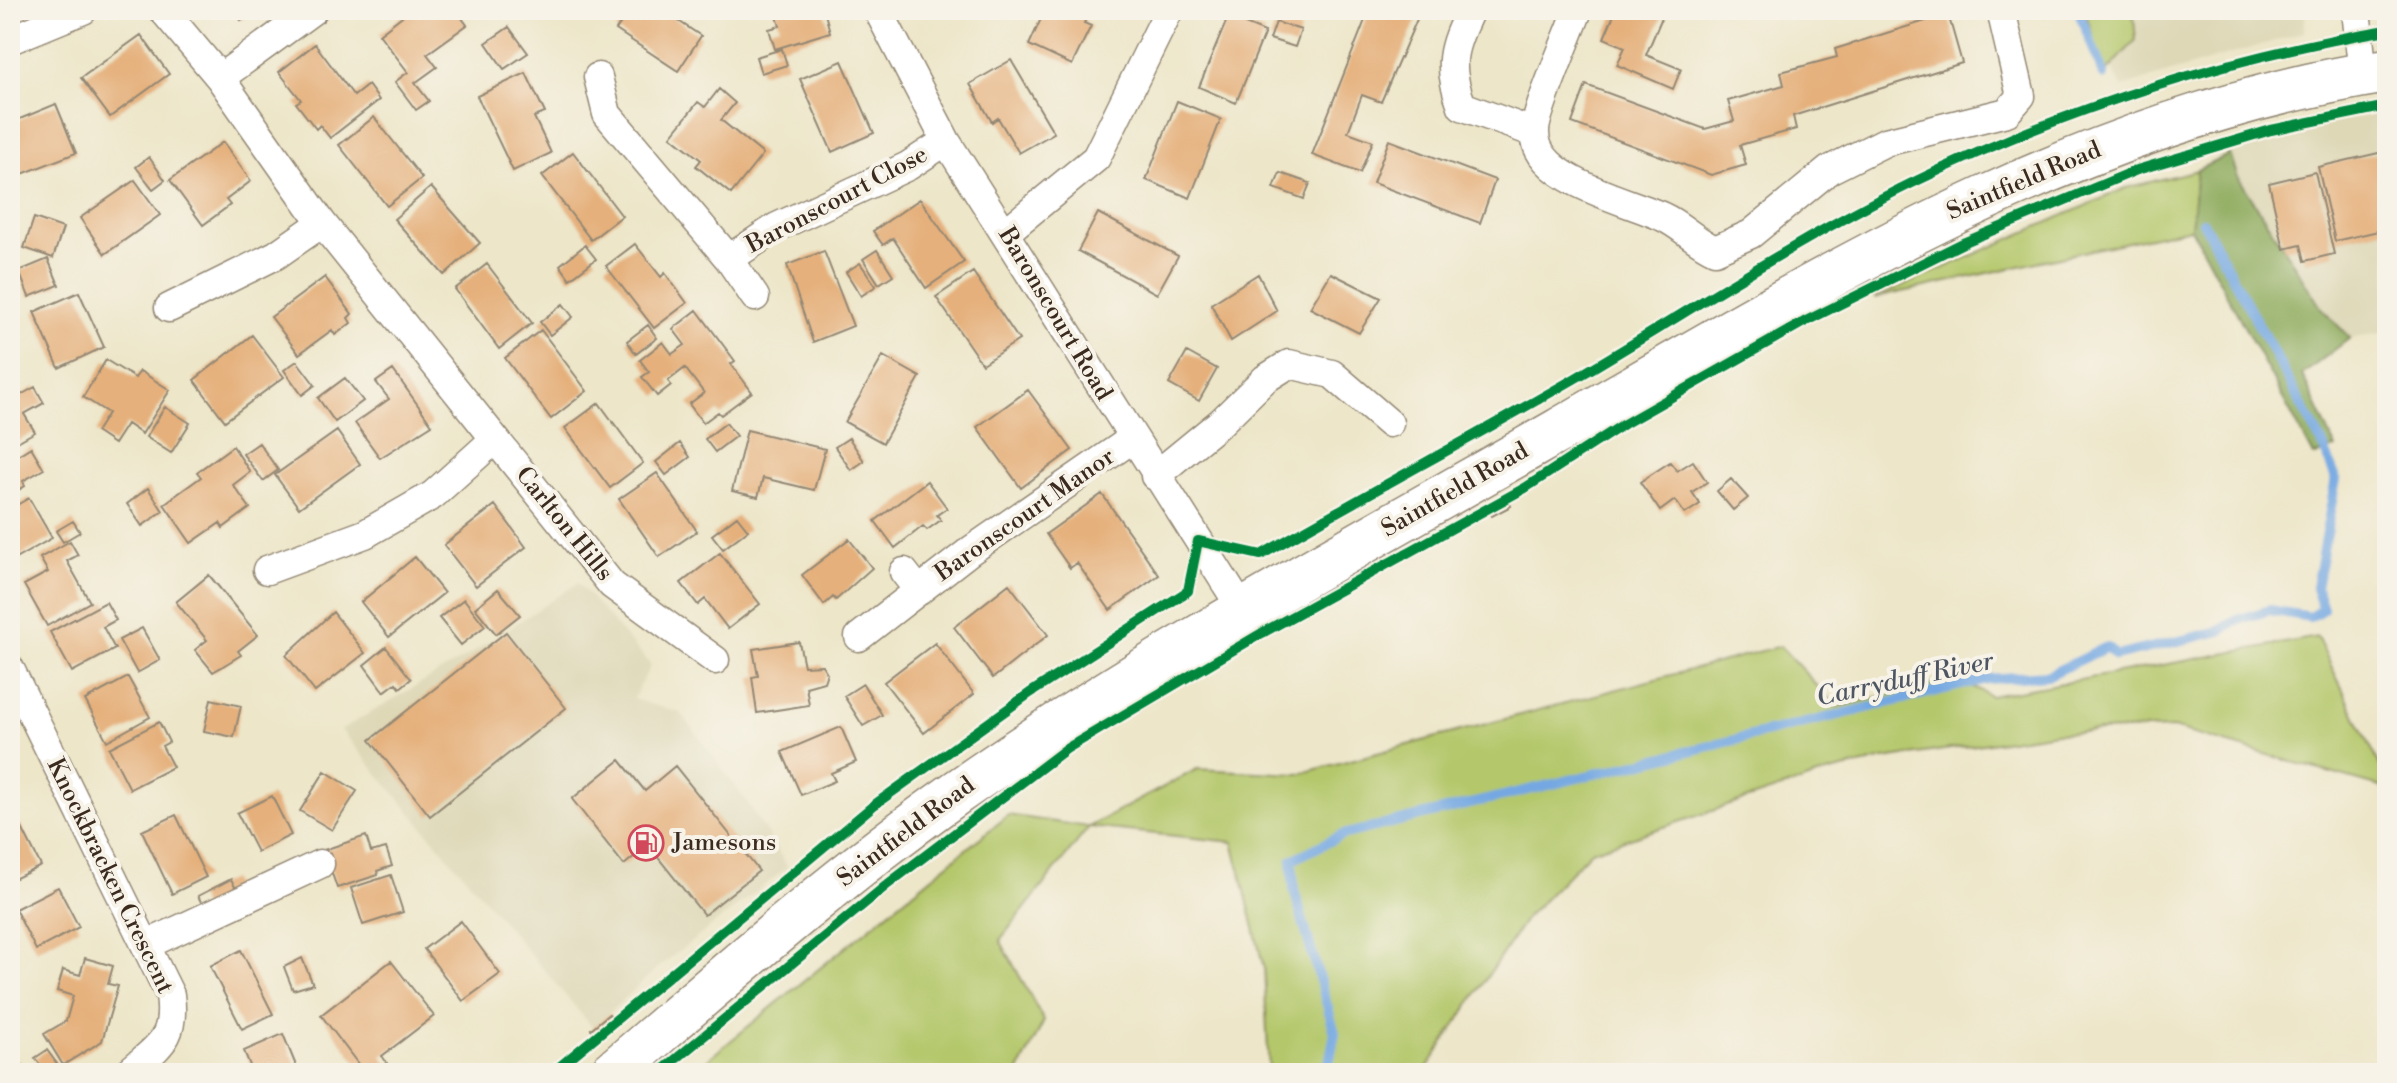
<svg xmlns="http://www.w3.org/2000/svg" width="2397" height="1083" font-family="'Libre Bodoni',serif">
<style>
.built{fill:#ded8b7}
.green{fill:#b4c76b;stroke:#787844;stroke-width:2}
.forest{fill:#8fac5f;stroke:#656b3e;stroke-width:2}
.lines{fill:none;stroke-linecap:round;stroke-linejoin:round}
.stream{stroke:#75a8e2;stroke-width:10}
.building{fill:#e5b07b}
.street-casing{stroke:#948874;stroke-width:31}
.highway-casing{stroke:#948874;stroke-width:47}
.street{stroke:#fff;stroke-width:28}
.highway{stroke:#fff;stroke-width:44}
.cycleway-casing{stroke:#f7f3e8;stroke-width:15}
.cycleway{stroke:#00873e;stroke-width:10}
.labels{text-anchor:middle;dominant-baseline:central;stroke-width:8;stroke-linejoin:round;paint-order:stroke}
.street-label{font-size:24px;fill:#3b2a1e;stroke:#f7f3e8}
.poi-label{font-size:24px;fill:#3b2a1e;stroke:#f7f3e8;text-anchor:start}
.water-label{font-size:26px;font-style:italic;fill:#4f5663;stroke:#f7f3e8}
</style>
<rect width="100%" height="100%" fill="#f7f3e8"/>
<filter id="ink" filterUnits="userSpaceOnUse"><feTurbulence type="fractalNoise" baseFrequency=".0125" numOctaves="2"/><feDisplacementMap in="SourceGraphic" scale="16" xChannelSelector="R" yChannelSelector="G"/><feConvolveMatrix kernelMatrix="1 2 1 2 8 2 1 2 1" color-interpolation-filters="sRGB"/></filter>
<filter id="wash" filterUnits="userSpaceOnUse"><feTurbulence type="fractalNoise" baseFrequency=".006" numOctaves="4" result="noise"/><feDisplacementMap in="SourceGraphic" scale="32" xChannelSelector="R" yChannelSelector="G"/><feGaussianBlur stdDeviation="1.8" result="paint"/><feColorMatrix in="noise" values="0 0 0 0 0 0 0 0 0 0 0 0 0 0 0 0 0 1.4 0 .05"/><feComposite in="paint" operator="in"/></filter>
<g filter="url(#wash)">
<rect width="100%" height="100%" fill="#ede6c9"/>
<path class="built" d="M2133,10h173l-2,22 -182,55 -11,-19 25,-28z
M2387,112v220l-37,6 -28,-29 -85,-134 -7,-21 41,-19z
M578,583l73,82 -18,34 48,14 66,89 41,65 -133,103 -62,58 -252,-298 123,-72z"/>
<path class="green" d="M2085,10h48l3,30 -32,35z
M2197,170l-6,58 -316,70 251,-110z
M2317,637l70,143v9l-214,-61 -117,5 -172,26 -57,14 -236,78 -65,67 -102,155h-155l-5,-104 -31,-127 -144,-15 -89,113 44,81 -26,52h-327l317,-258 81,12 108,-58 101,5 482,-128 57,61 120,-29 33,18z"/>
<path class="forest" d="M2230,154l7,21 85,134 28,29 -48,37 34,73 -22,8 -123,-228 6,-58z"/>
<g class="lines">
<path class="stream" d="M2078,10l26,65
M1327,1073l8,-40 -41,-143 -2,-30 50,-25 645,-156 62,-4 58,-28 9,9 104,-25 17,-11 33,-10 40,7 13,-8 -7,-21 20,-109 -14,-36 -119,-221"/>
</g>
<g id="blocks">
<path class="building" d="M233,10h21l-13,10z
M410,10h46l11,15 -40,29 10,13 -22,16 14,18 -13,9 -21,-28 13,-10 -29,-38z
M629,10h33l39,26 -23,35 -62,-41z
M775,10h49l6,22 -55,17 -6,-20 11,-3z
M1045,10h45l-6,13 7,3 -19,39 -43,-20z
M1369,10h52l-40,92 -19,-7 -14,37 25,9 -13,32 -48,-18z
M1616,10h49l-19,45 35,14 -8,20 -56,-24 8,-18 -21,-9z
M1948,14l14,49 -169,53 3,13 -56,16 6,20 -35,10 -139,-52 14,-38 119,44 29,-8 -6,-20 56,-16 -3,-13 56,-15 -2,-8z
M1228,17l37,15 -29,71 -37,-16z
M1276,22l25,8 -6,17 -25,-8z
M509,27l19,26 -24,16 -18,-26z
M141,35l28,39 -59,43 -29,-39z
M315,44l39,52 14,-11 11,15 -49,38 -10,-13 -4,4 -20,-26 5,-3 -22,-28z
M782,49l5,16 -26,8 -5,-16z
M1011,60l43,73 -35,20 -21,-35 -6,4 -22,-38z
M842,61l32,72 -42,19 -32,-73z
M526,73l19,40 -11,4 17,36 -38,18 -36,-75z
M719,89l16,14 -14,17 42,34 -32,40 -35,-28 5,-6 -30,-24 27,-34 7,5z
M1177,101l44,18 -31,79 -44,-18z
M56,104l20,49 -59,23 -7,-16v-37z
M374,117l48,61 -35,28 -48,-61z
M1389,140l106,40 -15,43 -107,-40z
M223,142l28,39 -25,19 4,5 -27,20 -33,-45z
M2387,151v78l-52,12 -17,-74z
M573,152l49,64 -31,24 -49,-64z
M149,157l16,23 -12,9 -17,-22z
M2315,172l19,82 -29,7 -4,-16 -17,4 -15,-66z
M1280,173l30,10 -6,16 -30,-11z
M135,180l25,35 -55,39 -25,-36z
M431,187l49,56 -36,32 -50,-56z
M920,199l44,63 -38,26 -33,-50 -10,7 -10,-14z
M1098,213l80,43 -21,38 -79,-43z
M34,218l29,10 -10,30 -29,-10z
M635,244l26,33 4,-4 22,30 -33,25 -48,-62z
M585,245l11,14 -26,20 -10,-14z
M877,250l16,25 -14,9 -16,-25z
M824,251l29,75 -40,16 -26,-77z
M48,259l11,26 -30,12 -10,-26z
M860,263l16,23 -15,10 -15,-24z
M487,264l45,59 -33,26 -44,-60z
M973,272l46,68 -37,24 -46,-67z
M1331,273l50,25 -22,35 -49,-25z
M1258,274l19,37 -46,30 -20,-37z
M325,277l27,37 -4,4 3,5 -16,12 -3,-5 -33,24 -28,-37z
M79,292l25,55 -45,21 -25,-56z
M563,304l10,13 -23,18 -10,-13z
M697,310l38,51 -4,3 21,28 -31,23 -3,-3 -15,11 -14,-19 15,-11 -19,-25 -17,13 3,4 -14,11 -15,-19 7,-5 -9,-12 23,-18 9,12 13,-9 -12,-16z
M648,325l9,13 -21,16 -9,-13z
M541,330l46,61 -36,28 -46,-61z
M252,335l32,42 -59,44 -31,-41z
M1187,352l30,17 -18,32 -30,-17z
M883,356l37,21 -37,66 -38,-21z
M106,360l29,18 5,-7 30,19 -28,44 -15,-10 -13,20 -18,-12 12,-19 -25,-16z
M297,361l18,24 -13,10 -18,-25z
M393,370l39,55 -52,33 -25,-35 34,-24 -13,-17z
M345,378l18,23 -28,21 -17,-24z
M35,387l9,16 -20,11 11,18 -25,14v-45z
M1028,390l44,60 -51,38 -44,-61z
M599,403l44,60 -33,25 -45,-60z
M165,407l25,16 -19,30 -25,-16z
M726,423l10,13 -21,16 -10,-13z
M1479,427l4,8 -16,8 -3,-8z
M747,430l78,19 -11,41 -51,-12 -5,19 -26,-6z
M337,431l23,33 -61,44 -24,-33z
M849,438l15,23 -13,9 -16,-23z
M259,443l19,27 -15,11 -20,-27z
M680,443l10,14 -24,18 -10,-13z
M233,446l17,26 -17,13 17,23 -27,20 -3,-5 -29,20 -27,-39 37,-27 -4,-5z
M31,447l13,22 -21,12 2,5 -15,9v-35z
M1693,461l14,21 -15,10 8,12 -15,10 -10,-14 -15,11 -20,-29 30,-20 7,9z
M657,473l40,58 -38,26 -40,-58z
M1731,479l17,19 -15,12 -16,-19z
M927,481l20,27 -10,7 4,5 -14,10 -4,-4 -28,22 -20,-27z
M148,488l15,23 -21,15 -15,-22z
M1102,494l57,81 -49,35 -33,-47 -7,5 -24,-34z
M29,498l23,40 -42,24v-53z
M1508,499l3,7 -19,10 -4,-6z
M495,505l31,42 -50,39 -32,-41z
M737,516l11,14 -25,19 -11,-14z
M73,521l7,11 -17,10 -7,-11z
M849,539l23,29 -36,32 -3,-3 -9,8 -22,-30z
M70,541l8,14 -11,6 23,41 -43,24 -23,-41 24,-13 -8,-14z
M720,553l40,51 -32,25 -23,-30 -7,6 -17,-22z
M415,557l29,36 -55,44 -28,-35z
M209,575l49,60 -20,16 3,4 -28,17 -18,-22 12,-10 -31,-38z
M1009,584l39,51 -55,43 -39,-51z
M498,589l22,26 -24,19 -21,-26z
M464,599l21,27 -24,19 -22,-27z
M106,602l10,18 -13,7 12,22 -43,23 -22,-40z
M333,612l32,41 -50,39 -29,-37z
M142,628l18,32 -23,13 -18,-33z
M506,632l60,76 -136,108 -60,-76z
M799,642l5,24 18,-1 5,8 -3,9 -18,5 3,18 -52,8 -5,-36 6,-1 -5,-27z
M935,643l39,51 -50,39 -40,-51z
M386,647l25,32 -11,9 -4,-5 -12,9 -20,-27z
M128,677l22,40 -43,24 -22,-41z
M863,684l19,31 -19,11 -19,-30z
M211,699l30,7 -7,31 -30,-6z
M159,722l10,20 -7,4 11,21 -43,22 -21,-41z
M841,727l15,35 -25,11 4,8 -34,14 -19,-43z
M620,760l25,31 30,-25 84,105 -55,44 -56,-70 -24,20 -52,-66z
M325,771l32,20 -25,39 -32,-19z
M272,796l19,39 -34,17 -20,-39z
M176,815l30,62 -34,17 -30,-63z
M20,824l21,42 -31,15v-52z
M366,836l5,16 15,-4 6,18 -15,5 1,4 -41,13 -13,-38z
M391,875l12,37 -40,13 -12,-37z
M231,879l8,16 -33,17 -8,-16z
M58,887l21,40 -43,23 -21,-41z
M461,921l39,53 -37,27 -39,-52z
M241,950l32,64 -31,15 -32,-63z
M85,958l28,8 -5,18 10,2 -16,55 -39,24 -19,-31 22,-13 7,-25 -16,-5 6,-21 17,5z
M302,958l11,26 -20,6 -9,-23z
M391,961l43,55 -52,40 10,14 -27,3 -44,-58z
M609,1014l5,6 -19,14 -4,-5z
M283,1034l16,39h-46l-9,-22z
M47,1050l13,18 -6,5h-7l-12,-15z
M10,1060l32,13h-32z"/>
</g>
</g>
<g filter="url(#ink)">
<use href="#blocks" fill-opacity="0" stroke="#948874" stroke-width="2"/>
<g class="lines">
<defs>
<path id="street" d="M163,10l57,68 102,145 290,362 103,75
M878,10l68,131 298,471
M1470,10c-18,39 -24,54 -8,96l73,27
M1578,10c-8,23 -44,104 -43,123 0,48 92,67 128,84 18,8 32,24 52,33l36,-16 78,-64 56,-28 122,-30 14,-16 -20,-86
M2356,10l7,65
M10,40l73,-30
M598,77l9,37 122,145 26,38
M220,78l93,-68
M1006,232l90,-74 73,-148
M729,259l48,-32 131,-61 38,-25
M169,308l107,-53 46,-32
M1155,476l66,-54 44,-43 24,-15 43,10 57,49
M267,570l98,-36 68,-39 62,-56
M904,572l15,19
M859,637l111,-86 162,-112
M10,669l160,326c6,45 -11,50 -42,78
M146,945l174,-81"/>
<path id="highway" d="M612,1073c112,-96 224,-195 344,-280 192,-135 400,-246 602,-362 265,-153 521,-312 829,-360"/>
</defs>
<use href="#street" class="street-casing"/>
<use href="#highway" class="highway-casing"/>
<use href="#street" class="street"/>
<use href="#highway" class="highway"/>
<defs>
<path id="cycleway" d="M552,1073l322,-268 156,-112 158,-102 10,-50 63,14c104,-60 209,-116 313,-176 111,-65 220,-138 336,-195 150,-73 313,-126 477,-154
M659,1073l229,-189 178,-135 196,-116 263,-145 99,-64 180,-102 161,-80 172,-72 134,-40 116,-24"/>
</defs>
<use href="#cycleway" class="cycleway-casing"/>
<use href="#cycleway" class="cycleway"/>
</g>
</g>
<defs>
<symbol id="fuel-ring" viewBox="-11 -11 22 22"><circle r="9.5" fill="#f7f3e8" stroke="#d1495b" stroke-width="1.5"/><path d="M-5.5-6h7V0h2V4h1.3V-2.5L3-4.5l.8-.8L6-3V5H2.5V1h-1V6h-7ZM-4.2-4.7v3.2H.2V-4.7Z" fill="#d1495b"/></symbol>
</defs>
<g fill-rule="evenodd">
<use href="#fuel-ring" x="626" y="823" width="40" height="40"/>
</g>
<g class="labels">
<g class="street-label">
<text transform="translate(2024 181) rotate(-23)">Saintfield Road</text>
<text transform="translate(837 200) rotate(-28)">Baronscourt Close</text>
<text transform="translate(1055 314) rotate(59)">Baronscourt Road</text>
<text transform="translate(1455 490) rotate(-30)">Saintfield Road</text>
<text transform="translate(1025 515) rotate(-35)">Baronscourt Manor</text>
<text transform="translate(564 524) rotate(51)">Carlton Hills</text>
<text transform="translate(906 832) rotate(-37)">Saintfield Road</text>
<text transform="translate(110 876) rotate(64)">Knockbracken Crescent</text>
</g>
<g class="poi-label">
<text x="672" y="843">Jamesons</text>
</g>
<g class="water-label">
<text transform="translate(1905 679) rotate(-12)">Carryduff River</text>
</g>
</g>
<rect width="2397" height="1083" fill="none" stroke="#f7f3e8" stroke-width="40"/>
</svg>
